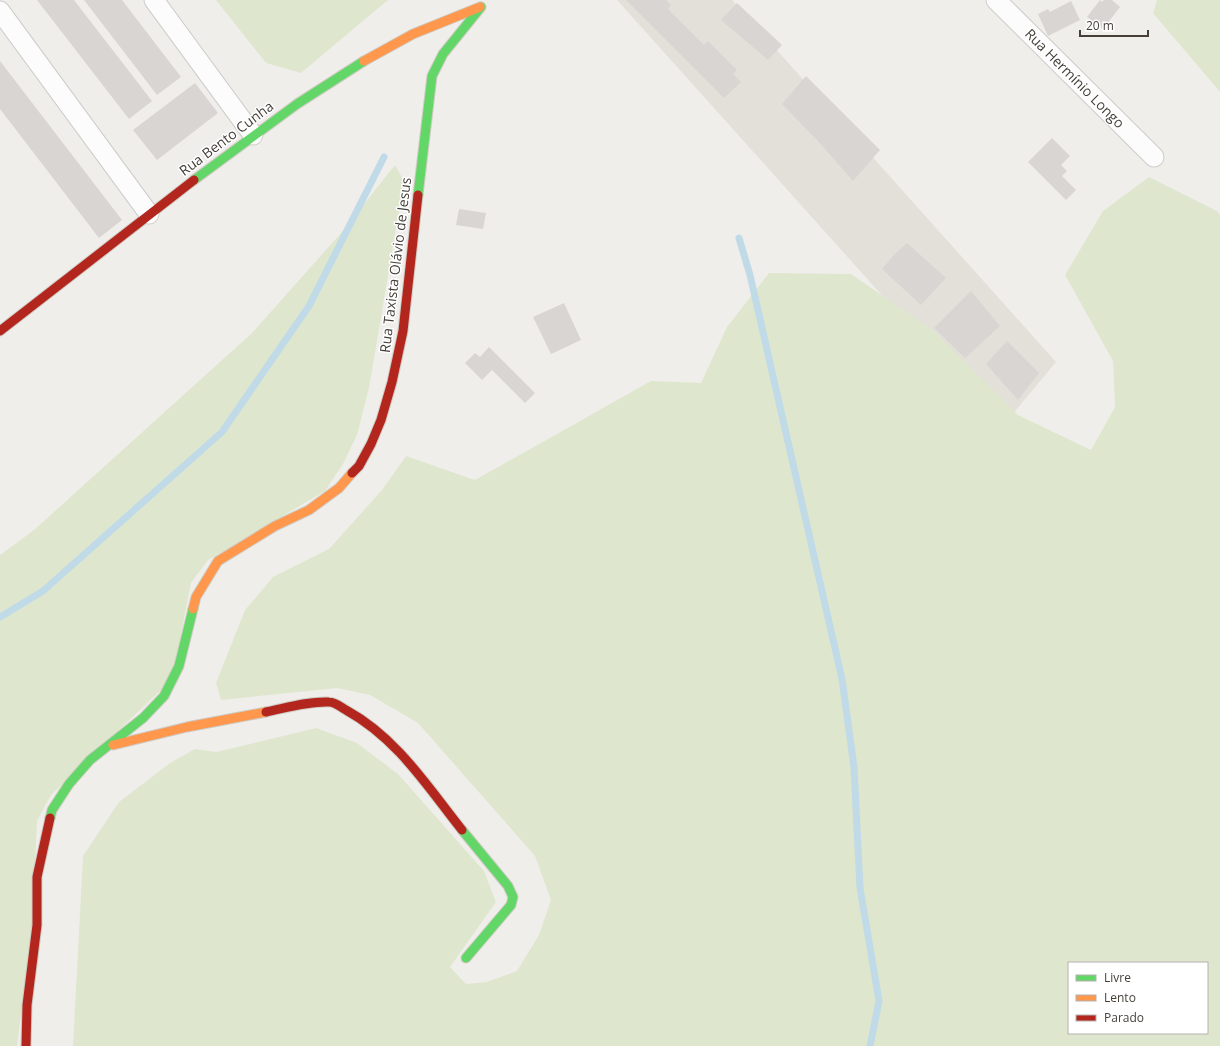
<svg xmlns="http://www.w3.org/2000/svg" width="1220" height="1046" font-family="'Open Sans',sans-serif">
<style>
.residential{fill:#e3e0d9}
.green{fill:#dee7ce;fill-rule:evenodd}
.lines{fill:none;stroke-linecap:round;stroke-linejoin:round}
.stream{stroke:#c0dae8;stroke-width:7}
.building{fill:#d8d5d2}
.street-casing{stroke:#ceccc9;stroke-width:21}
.fast-casing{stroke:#cecbc3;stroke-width:11}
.slow-casing{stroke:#cecbc3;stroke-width:11}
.jam-casing{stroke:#cecbc3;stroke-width:11}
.street{stroke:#fdfcfc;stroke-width:19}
.fast{stroke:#63d668;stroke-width:9}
.slow{stroke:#ff974d;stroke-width:9}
.jam{stroke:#b3261e;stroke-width:9}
.labels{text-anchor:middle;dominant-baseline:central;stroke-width:3;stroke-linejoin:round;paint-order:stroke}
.street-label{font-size:14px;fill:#453f38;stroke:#fff}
</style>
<rect width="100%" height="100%" fill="#f0eeeb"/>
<path class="residential" d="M617,0h115l324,362 -55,66z"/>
<path class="green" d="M216,0h172l-87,73 -35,-10z
M1157,0h63v92l-67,-79z
M395,165l9,16 -35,207 -12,47 -14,29 -18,27 -117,69 -17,23 -15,77 -13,28 -112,107 -14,26 -5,109 -15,116h-17v-491l34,-25 218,-197 89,-100z
M1149,177l68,34 3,4v831h-1147l10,-190 36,-54 51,-39 25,-14 21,3 100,-24 41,15 41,31 86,97 12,31 -46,65 16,17 21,-2 30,-11 22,-36 12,-35 -16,-44 -117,-133 -48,-28 -33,-7 -116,12 -5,-17 29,-73 28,-33 56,-28 53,-59 24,-34 69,24 176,-99 50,2 26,-56 42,-54 82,1 80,55 87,86 73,35 24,-43 -2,-46 -48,-86 38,-64zM1069,963h138v70h-138z"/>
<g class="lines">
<path class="stream" d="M739,238l11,37 92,404 12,88 6,121 19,113 -9,45
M0,617l43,-26 179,-159 87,-126 75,-149"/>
</g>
<path class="building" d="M37,0h37l78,101 -23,18z
M84,0h38l59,77 -24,18z
M626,0h40l5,5 -3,4 36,36 4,-4 29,29 -4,4 8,8 -17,16z
M1100,0l2,2 2,-2h8l8,7 -17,22 -16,-12z
M1071,1l9,19 -32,16 -10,-22 10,-5 2,3z
M737,3l45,42 -14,15 -47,-40z
M0,61l122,159 -23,18 -99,-129z
M806,76l74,74 -27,31 -35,-40 -36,-37z
M195,83l23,30 -61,47 -24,-30z
M1052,138l18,18 -9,9 6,6 -5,5 14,14 -10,10 -38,-38z
M459,209l27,4 -3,16 -27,-4z
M907,243l39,35 -25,27 -39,-36 13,-15z
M971,291l29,35 -35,32 -31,-30z
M564,303l17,37 -30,14 -18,-37z
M1007,341l32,32 -21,27 -32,-36z
M489,347l46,46 -10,10 -33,-33 -10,10 -17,-17 10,-10 5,4z"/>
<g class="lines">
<defs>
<path id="street" d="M154,0l99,135
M996,0l158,157
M0,11l149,203"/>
<path id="fast" d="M194,180l103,-76 67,-43
M418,195l14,-119 11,-22 38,-47
M50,818l2,-8 17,-26 21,-24 53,-42 21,-22 15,-30 14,-57
M462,830l46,56 5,11 -2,8 -45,53"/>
<path id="slow" d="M364,61l49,-27 67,-27
M193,609l3,-12 22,-36 57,-35 34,-16 30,-22 13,-15
M113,745l74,-18 79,-15"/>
<path id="jam" d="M0,331l194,-151
M352,473l7,-7 12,-22 10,-24 11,-38 11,-51 15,-136
M266,712c20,-4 42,-11 63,-10 6,0 12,5 17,8 51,28 81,76 116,120
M26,1046l1,-41 10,-80v-48l13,-59"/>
</defs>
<use href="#street" class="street-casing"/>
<use href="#fast" class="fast-casing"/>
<use href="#slow" class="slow-casing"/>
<use href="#jam" class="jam-casing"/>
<use href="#street" class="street"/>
<use href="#fast" class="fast"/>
<use href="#slow" class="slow"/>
<use href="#jam" class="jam"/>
</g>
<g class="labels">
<g class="street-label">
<text transform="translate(1075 78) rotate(45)">Rua Hermínio Longo</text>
<text transform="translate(226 138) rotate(-37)">Rua Bento Cunha</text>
<text transform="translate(395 265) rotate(-83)">Rua Taxista Olávio de Jesus</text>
</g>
</g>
<rect x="1068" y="962" width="140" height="72" fill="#ffffff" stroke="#b5b2af"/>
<rect x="1076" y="975" width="20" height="6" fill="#63d668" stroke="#b5b2af"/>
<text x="1104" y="982" font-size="12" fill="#453f38">Livre</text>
<rect x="1076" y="995" width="20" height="6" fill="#ff974d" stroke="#b5b2af"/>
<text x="1104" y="1002" font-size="12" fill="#453f38">Lento</text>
<rect x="1076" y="1015" width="20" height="6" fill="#b3261e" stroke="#b5b2af"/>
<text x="1104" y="1022" font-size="12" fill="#453f38">Parado</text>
<path d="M1080 30v6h68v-6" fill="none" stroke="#453f38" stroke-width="2"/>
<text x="1086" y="30" font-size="12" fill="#453f38" stroke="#ffffff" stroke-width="3" paint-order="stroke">20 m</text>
</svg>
